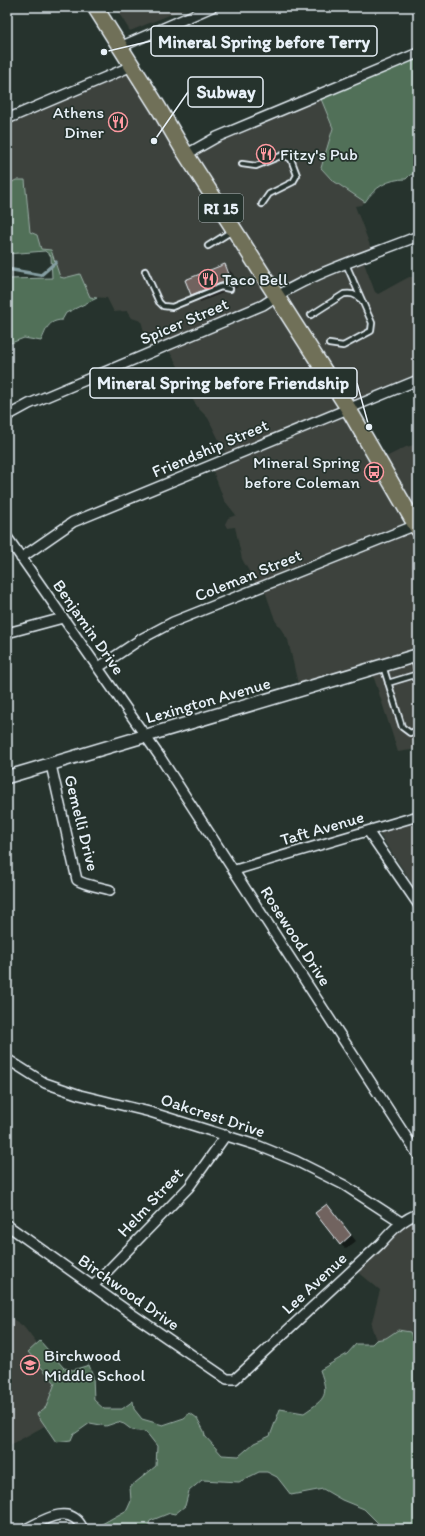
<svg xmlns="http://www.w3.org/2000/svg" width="425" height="1536" font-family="Itim,sans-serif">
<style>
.built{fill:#3c423c}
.green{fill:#516f58;stroke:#9cb0a8}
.shadow{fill:#0007}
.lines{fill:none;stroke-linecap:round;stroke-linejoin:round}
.stream{stroke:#869fa3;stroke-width:3.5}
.building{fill:#71645f;stroke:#e8f1f8}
.service-casing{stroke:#e8f1f8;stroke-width:8}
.minor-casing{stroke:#e8f1f8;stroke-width:12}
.tertiary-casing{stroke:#e8f1f8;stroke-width:15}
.primary-casing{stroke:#e8f1f8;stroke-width:18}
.service{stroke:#26332d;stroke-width:4.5}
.minor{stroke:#26332d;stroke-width:9}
.tertiary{stroke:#26332d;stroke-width:12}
.primary{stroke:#706f59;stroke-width:15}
.labels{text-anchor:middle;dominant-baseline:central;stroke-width:3.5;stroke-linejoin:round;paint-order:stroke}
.shield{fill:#26332d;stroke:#aeb8bb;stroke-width:1}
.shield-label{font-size:16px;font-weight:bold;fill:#e8f1f8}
.poi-label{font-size:17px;fill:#e8f1f8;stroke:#26332d;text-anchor:start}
.street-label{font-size:17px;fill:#e8f1f8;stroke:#26332d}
.leader{fill:none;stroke:#e8f1f8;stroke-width:1.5}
.callout-dot{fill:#e8f1f8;stroke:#26332d;stroke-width:1.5}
.callout{fill:#26332d;stroke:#e8f1f8;stroke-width:1.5}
.callout-label{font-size:18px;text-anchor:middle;font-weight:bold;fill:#e8f1f8}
</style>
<rect width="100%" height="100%" fill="#26332d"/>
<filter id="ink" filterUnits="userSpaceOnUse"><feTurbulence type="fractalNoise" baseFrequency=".025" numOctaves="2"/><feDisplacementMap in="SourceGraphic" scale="8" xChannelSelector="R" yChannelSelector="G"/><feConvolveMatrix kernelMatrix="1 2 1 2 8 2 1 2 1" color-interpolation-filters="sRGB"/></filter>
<g filter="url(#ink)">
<path class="built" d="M115,7h74l-59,24z
M131,68l61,82 129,-51 12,29 -12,40 11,12 33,22 -4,3 -6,1 19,50 -10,7 11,29 3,2 31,-17h9v104l-62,25 26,53 24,-12 12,-3v305l-20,3 -26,-80 -72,21 -12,-53 -13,-20 -10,-29 -6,-2 -17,-30 -7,-32 -8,1 -2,-4 3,-6 8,-3 -12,-15 -11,-29 1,-3 15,-8 -21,-42 -9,-9 -9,-13 -8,-23 -14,-24 -17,7 -10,-35 -9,-3 -5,-7 -13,1 -7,-14 -17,-1 -30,-20 -9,-27 -10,-1 -4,-14 -7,-3 -5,-52 -18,5v-25l3,-3 -3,-7v-30z
M418,818v74l-40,-60 3,-3z
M418,1217v135l-8,-20 -12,-2 -12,8 -10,2 -5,-15 9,-35 -23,-19 39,-45z
M7,1315l16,11 61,78 -77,43z"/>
<path class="green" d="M418,57v115l-8,3 -4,4c-18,0 -31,8 -41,23l-33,-22 -11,-12 12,-40 -12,-29z
M16,180h9l5,52 7,3 4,14 10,1 9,27 4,1 16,-4 10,23 7,1 -31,15 -4,7c-15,1 -15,9 -21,21l-17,-3 -13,5 -4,-1v-63l45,-1 -1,-22 -6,-5 -38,3v-69z
M398,1330l12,2 8,20v177h-34l-20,-20 -22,-9 -19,-11 -32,6 -14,-18 -10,-5h-8l-20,10 -37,-2 -13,11 -4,15 -10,8 -5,-1 -20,8 -3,8h-54l34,-19 4,-9 -1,-14 26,-21 1,-20 -11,-14 -14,-2 -8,-6 -6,-2 -12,4 -16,-3 -17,12 -2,5 -15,2 -19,-28 9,-7 9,-24 -27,-31 12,-11 24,27 9,2 16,-5 4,11 1,24 10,9h18l11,-8 1,8 8,10 21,6 21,-7 6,-5 7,5 7,13 1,5 17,19 17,1 15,-13 16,-7 10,-27 24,4c22,-15 25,-17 16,-43l27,-16 9,-10h16l4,-4 10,-2z"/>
<path class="shadow" d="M225,266l8,8 5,13 -38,15 -8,-8z
M332,1211l24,30 -10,8 -6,-5z"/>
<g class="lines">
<path class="stream" d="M7,269l34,6 15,-13"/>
</g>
<path class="building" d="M225,264l6,15 -40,16 -6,-15z
M327,1204l24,31 -11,10 -25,-32z"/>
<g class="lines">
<defs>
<path id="service" d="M242,164l14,2 27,-11 8,4 6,16 -4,7 -24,12 -7,10
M208,246l24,-15
M145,271l14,31 4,4 9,1 49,-20 9,2
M311,315l33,-21c7,-1 11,0 16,5
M329,344l14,2 28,-15 1,-8 -26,-59
M413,657l5,15
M383,666l19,61 8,6 8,-3
M388,683l30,-9"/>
<path id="minor" d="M120,47l92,-40
M7,119l125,-53
M187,154l30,-17 201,-84
M7,416l22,-12 234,-99c46,-32 103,-48 155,-69
M7,537l153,220 258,398
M21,558l52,-36 345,-142
M7,633l56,-15
M99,667l42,-28 32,-17 243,-97
M51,765l26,115c9,6 22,6 33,10
M368,831l50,73
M235,870l183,-54
M7,1059l38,24 35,12 70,17 109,34 37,15 48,24 57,37
M7,1225l122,87 98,67h8l145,-135c11,-12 22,-25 38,-30
M93,1286l96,-99 37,-52
M26,1529c17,-9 45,-27 57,0"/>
<path id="tertiary" d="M7,777l411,-122"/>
<path id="primary" d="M95,7l63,100 24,41 166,260 70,121"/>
</defs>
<use href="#service" class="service-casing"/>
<use href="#minor" class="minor-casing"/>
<use href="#tertiary" class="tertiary-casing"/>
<use href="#primary" class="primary-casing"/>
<use href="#service" class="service"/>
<use href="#minor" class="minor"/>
<use href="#tertiary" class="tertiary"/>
<use href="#primary" class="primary"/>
</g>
</g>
<defs>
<symbol id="restaurant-ring" viewBox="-11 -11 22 22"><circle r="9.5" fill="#26332d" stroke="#ff9aa2" stroke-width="1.5"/><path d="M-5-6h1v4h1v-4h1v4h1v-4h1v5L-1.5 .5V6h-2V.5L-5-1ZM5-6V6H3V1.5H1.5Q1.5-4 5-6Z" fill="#ff9aa2"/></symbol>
<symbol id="bus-ring" viewBox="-11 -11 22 22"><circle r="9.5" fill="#26332d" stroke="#ff9aa2" stroke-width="1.5"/><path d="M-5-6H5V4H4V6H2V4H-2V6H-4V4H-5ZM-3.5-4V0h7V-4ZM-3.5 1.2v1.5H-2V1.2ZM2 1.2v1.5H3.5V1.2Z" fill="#ff9aa2"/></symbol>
<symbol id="school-ring" viewBox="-11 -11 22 22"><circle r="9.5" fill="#26332d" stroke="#ff9aa2" stroke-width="1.5"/><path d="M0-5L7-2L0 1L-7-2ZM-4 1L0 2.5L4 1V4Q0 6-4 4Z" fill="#ff9aa2"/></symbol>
</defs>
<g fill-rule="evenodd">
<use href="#restaurant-ring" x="107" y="111" width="22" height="22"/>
<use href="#restaurant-ring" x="255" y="143" width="22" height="22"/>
<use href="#restaurant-ring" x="197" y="268" width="22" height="22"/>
<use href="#bus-ring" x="363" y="461" width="22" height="22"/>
<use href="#school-ring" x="19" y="1354" width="22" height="22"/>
</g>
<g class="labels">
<rect class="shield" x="199" y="194" width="44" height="28" rx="3"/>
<g class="shield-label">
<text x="221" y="208">RI 15</text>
</g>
<g class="poi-label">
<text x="104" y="112" text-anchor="end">Athens<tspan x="104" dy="20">Diner</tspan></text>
<text x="280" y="154">Fitzy's Pub</text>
<text x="222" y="279">Taco Bell</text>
<text x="360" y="462" text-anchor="end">Mineral Spring<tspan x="360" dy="20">before Coleman</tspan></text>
<text x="44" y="1355">Birchwood<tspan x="44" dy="20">Middle School</tspan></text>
</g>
<g class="street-label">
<text transform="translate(184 321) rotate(-23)">Spicer Street</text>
<text transform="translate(210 448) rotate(-23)">Friendship Street</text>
<text transform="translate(248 575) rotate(-22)">Coleman Street</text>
<text transform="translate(89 627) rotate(55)">Benjamin Drive</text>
<text transform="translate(208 700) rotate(-16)">Lexington Avenue</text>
<text transform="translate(82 823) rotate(76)">Gemelli Drive</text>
<text transform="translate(322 828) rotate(-16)">Taft Avenue</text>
<text transform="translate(296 936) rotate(57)">Rosewood Drive</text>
<text transform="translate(213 1115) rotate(18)">Oakcrest Drive</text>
<text transform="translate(150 1202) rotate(-47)">Helm Street</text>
<text transform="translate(314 1283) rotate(-43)">Lee Avenue</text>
<text transform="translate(129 1292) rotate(35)">Birchwood Drive</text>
</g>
</g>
<path class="leader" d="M104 52L151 41M154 141L188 92M369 427L357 383"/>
<g class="callout-dot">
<circle cx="104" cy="52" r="4"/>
<circle cx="154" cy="141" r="4"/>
<circle cx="369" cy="427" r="4"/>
</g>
<g class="callout">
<rect x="151" y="26" width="226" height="30" rx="4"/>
<rect x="188" y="77" width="75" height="30" rx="4"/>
<rect x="90" y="368" width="267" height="30" rx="4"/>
</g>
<g class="callout-label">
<text x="264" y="48">Mineral Spring before Terry</text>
<text x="226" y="98">Subway</text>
<text x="223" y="389">Mineral Spring before Friendship</text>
</g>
<rect width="425" height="1536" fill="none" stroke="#26332d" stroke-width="24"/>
<rect x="12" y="12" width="401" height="1512" fill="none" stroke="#e8f1f8" stroke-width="1.5" filter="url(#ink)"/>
</svg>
